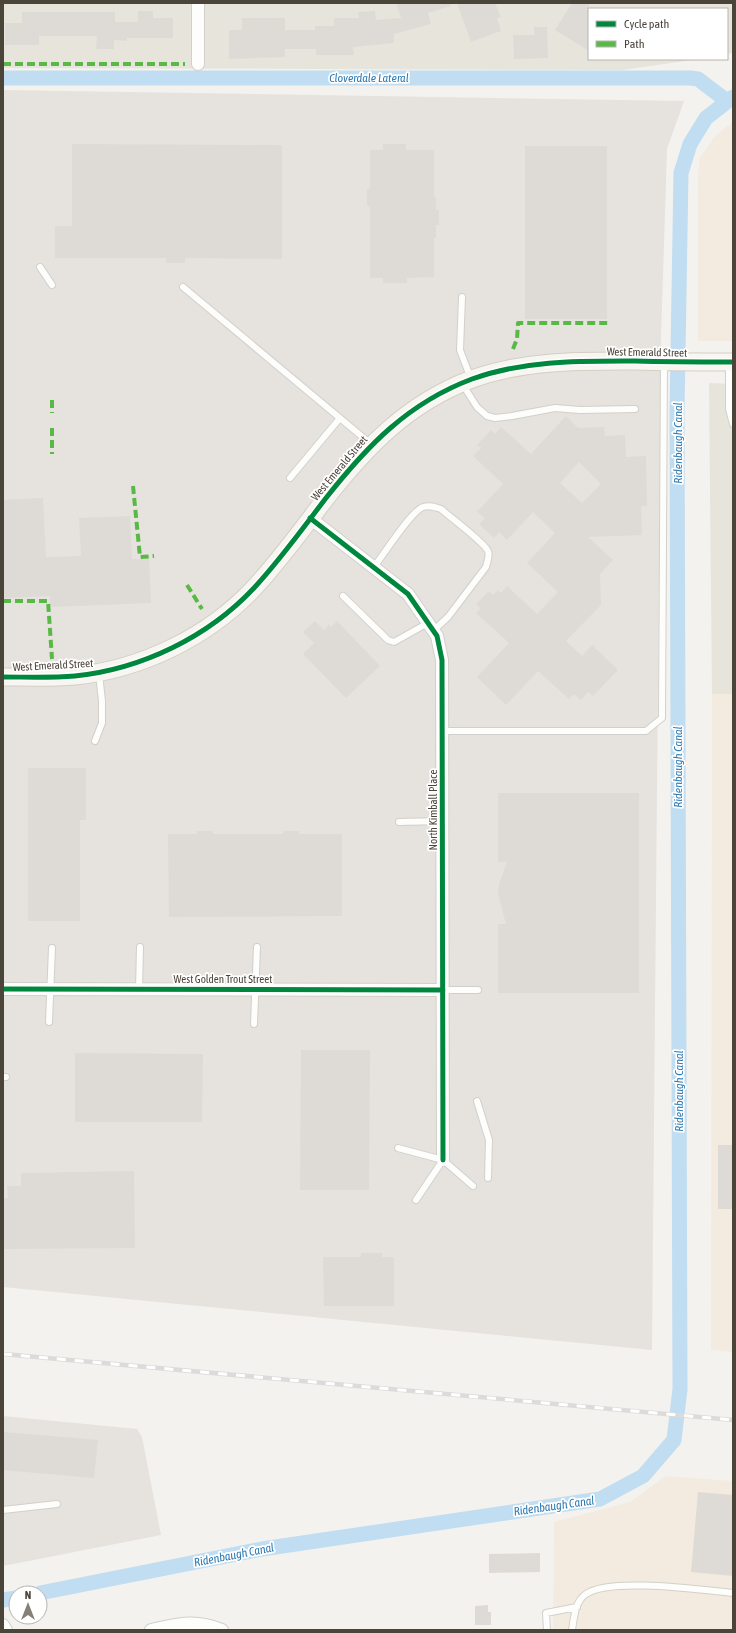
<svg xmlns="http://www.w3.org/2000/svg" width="736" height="1633" font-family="'Asap Condensed',sans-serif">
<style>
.residential{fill:#e7e4dc}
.commercial{fill:#f3ebdf}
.industrial{fill:#e6e2de}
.parking{fill:#e6e3df;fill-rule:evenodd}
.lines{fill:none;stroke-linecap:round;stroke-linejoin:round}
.canal{stroke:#c0ddf1;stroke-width:15}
.building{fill:#dedbd6;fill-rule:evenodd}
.service-casing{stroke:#d2d0cb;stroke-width:8}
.minor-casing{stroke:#d2d0cb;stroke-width:14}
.secondary-casing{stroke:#d3cfc5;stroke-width:19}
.service{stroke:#fdfdfc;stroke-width:6}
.minor{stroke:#fdfdfc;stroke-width:12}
.secondary{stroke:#f7f6f1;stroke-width:17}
.rail-casing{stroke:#dbdbda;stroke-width:4.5}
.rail{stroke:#fff;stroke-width:3;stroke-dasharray:9;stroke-linecap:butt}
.quiet{stroke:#58b947;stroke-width:4;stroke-dasharray:8 4;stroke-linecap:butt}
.cycleway-casing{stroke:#fff;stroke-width:8}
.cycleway{stroke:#00873e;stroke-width:5}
.labels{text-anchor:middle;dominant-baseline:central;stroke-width:3.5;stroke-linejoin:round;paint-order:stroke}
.street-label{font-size:11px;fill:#4b4439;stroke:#fff}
.water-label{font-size:12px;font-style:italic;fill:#2e7ab2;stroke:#fff}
</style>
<rect width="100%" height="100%" fill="#f4f2ee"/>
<path class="residential" d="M3,3h730v50l-6,1v-45h-138v50h110l-76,11 -620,-2z
M709,383l24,1v310h-21z"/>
<path class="commercial" d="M733,122v219h-35v-167l2,-17 15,-21z
M712,694h21v658l-22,-2z
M666,1476l67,5v149h-180l1,-108 76,-20z"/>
<path class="industrial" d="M3,90l681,11 -17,48 -6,189 -9,1012 -649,-63z
M3,1416l134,13 5,8 19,98 -158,31z"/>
<path class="parking" d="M3,97l324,2v221l64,55 -32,33 -74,-56 -1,-45 -98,-5 127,103 21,29 -44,55 -23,-9 -252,-196h-12z
M334,100l323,3 12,19 -18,20 -1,180h-13l-26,-5v-179h-97l2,184 -11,1 -4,12 -29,1 -69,41 -70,-57zM359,135h83v154l-96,-1v-47h14z
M119,400l141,109 -43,50 -8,8 -22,13 -6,-7 -6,3 -13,-26 34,-36 -37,-28h-156v-85z"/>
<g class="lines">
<path class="canal" d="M3,78h687l8,1 29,22
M40,1593l222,-44 338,-50 43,-23 31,-36 6,-51 -3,-977 4,-239 9,-29 16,-26 27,-21
M3,1600l13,-2"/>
</g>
<path class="building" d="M396,3h55v3l-23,7 3,11 -37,10v9l-41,4 1,8h-38v-6h-31v8l-56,2v-29h13v-12h43v12h30v-4h19v-8h25l-1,-6 17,-1 1,9 25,-2z
M457,3h38l6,14 -4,1 4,13 -30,11z
M572,3h17v48l-34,-21z
M138,11h15v7h20v20h-46v3l-13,-1v9h-18l1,-13h-58v9h-34v-22h17v-11h93v10h23z
M534,27h13l1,31 -34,1 -1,-24h21z
M72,144l210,1v114l-97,-1v5h-19v-5h-111v-32h17z
M383,144h23v6h28v47h2v13h3v15h-3v13h-2v39l-27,1v5h-24v-5h-13v-71l-3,-2v-15l3,-2v-38h13z
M525,146h82v173h-82z
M566,416l12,12 26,-1 1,9 20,-1 1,22 20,-1 1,50h-6l1,29 -54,2 25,23 -13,14 1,31 -35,36 16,15 10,-11 26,25 -25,26 -5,-4 -7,8 -7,-6 -5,5 -31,-28 -32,34 -29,-28 32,-34 -33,-30 5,-5 -5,-4 13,-13 4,4 5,-5 3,3 6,-7 30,28 21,-22 -31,-29 28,-30 -22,-21 -26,28 -8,-8 -5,6 -15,-14 6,-6 -8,-6 26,-28 -30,-28 8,-8 -4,-3 14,-15 4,4 6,-7 30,27zM579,462l22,22 -19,19 -22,-20z
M43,498l3,59 35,-1 -2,-38 51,-2 2,43h17l2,44 -101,4v-11l-47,2v-98z
M315,621l9,9 5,-6 2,3 6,-6 43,45 -34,32 -43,-44 11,-11 -11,-11z
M28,768h58v52h-6v101h-52z
M498,793h141v200h-141v-69h8l-8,-30 1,-10 8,-22h-9z
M197,831h16v3h70v-3h16v3h43v82l-173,1 -1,-83h29z
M301,1050h69l-1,140h-69z
M75,1053l128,1 -1,68h-127z
M718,1145h15v64h-15z
M134,1171l1,77 -132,1v-51h5l-1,-12h14v-13z
M361,1253h21v4h12v49h-70l-1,-49h38z
M3,1432l95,8 -4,38 -91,-8z
M698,1492l35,3v81l-42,-4z
M540,1553v19l-51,1v-19z
M488,1605v7h3v13h-16v-19z"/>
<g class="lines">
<defs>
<path id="service" d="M40,267l12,18
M183,287l188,157
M462,297l-2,53 11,29
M729,364v45l4,15
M463,385l14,22 10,9 8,2 17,-2 43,-8 25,2 55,-1
M290,478l50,-60
M373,568c10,-12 38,-57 50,-61 6,-2 12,0 18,2 10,9 42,32 47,42 2,5 -1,11 -2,16l-38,50 -15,14
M343,596l45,44 6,2 34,-19
M442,731h204l16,-13 2,-356
M95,741l7,-18v-22l-3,-27
M399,822l44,-1
M139,989l1,-42
M443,990h35
M49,1022l3,-74
M254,1024l3,-77
M3,1077h3
M477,1101l12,39 -1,38
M398,1148l45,12
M416,1200l27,-40 30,26
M3,1510l54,-6
M547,1630l-1,-17 31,-6
M572,1630c2,-12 3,-29 14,-36 24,-17 115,-4 147,-1"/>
<path id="minor" d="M198,3v61
M310,518l98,76 29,42 5,24 1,500
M3,989l440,1
M3,1625l3,5
M151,1630c27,-6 44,-11 71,0"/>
<path id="secondary" d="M3,677c24,0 48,1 72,-1 67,-7 133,-39 179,-88 26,-28 49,-60 72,-90 41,-52 82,-95 146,-119 53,-19 108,-18 163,-18 33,1 65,1 98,1"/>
</defs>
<use href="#service" class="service-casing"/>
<use href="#minor" class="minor-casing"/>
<use href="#secondary" class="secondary-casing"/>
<use href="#service" class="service"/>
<use href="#minor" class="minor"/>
<use href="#secondary" class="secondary"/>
<defs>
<path id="rail" d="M3,1354l730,66"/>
</defs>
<use href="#rail" class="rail-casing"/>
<use href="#rail" class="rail"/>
<path class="quiet" d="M3,64h182
M513,349l4,-10 1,-16h91
M52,400v13
M52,428v26
M133,486l7,71 14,-1
M187,585l15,24
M3,601h45l4,58"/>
<defs>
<path id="cycleway" d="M310,518l98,76 29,42 5,24 1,500
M3,677c24,0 48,1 72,-1 67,-7 133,-39 179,-88 26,-28 49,-60 72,-90 41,-52 82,-95 146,-119 53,-19 108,-18 163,-18 33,1 65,1 98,1
M3,989l440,1"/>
</defs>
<use href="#cycleway" class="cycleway-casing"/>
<use href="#cycleway" class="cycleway"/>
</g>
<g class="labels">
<g class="street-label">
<text transform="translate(647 352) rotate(1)">West Emerald Street</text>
<text transform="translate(339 468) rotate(-50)">West Emerald Street</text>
<text transform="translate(53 665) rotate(-3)">West Emerald Street</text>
<text transform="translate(433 810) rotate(-90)">North Kimball Place</text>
<text x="223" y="979">West Golden Trout Street</text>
</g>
<g class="water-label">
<text x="369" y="78">Cloverdale Lateral</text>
<text transform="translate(678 443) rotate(-90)">Ridenbaugh Canal</text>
<text transform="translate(678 767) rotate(-90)">Ridenbaugh Canal</text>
<text transform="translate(679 1091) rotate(-90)">Ridenbaugh Canal</text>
<text transform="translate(554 1506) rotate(-8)">Ridenbaugh Canal</text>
<text transform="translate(234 1555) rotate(-11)">Ridenbaugh Canal</text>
</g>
</g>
<rect width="736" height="1633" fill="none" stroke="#4b4439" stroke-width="8"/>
<rect x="588" y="8" width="140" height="52" fill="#ffffff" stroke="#b7b4b0"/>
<rect x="596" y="21" width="20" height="6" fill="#00873e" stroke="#b7b4b0"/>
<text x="624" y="28" font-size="12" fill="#4b4439">Cycle path</text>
<rect x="596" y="41" width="20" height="6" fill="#58b947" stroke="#b7b4b0"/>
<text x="624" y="48" font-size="12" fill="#4b4439">Path</text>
<g transform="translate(28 1605)"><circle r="19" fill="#ffffff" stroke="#b7b4b0"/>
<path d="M0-3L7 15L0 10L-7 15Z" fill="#868178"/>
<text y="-6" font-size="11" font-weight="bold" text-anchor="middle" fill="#4b4439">N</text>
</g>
</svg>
